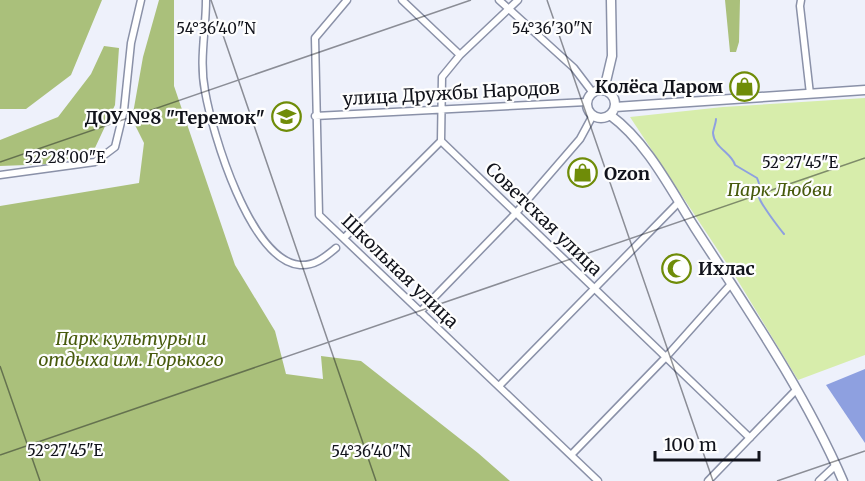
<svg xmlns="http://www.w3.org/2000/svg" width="865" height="481" font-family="Merriweather,serif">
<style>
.green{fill:#d7edab}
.forest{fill:#aac07b}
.water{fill:#8ea0e0}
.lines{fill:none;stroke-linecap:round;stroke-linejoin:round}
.stream{stroke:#8ea0e0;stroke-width:2}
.street-casing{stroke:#8a91a8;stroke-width:9}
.secondary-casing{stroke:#8a91a8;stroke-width:11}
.street{stroke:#fff;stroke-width:6}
.secondary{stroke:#fff;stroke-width:8}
.ticks{fill:none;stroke:#11131b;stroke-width:1.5;stroke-opacity:0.45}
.labels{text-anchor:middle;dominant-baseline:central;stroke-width:4.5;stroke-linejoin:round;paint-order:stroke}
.poi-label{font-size:18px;font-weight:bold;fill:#11131b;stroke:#fefefe;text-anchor:end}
.street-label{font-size:18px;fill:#11131b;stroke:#fefefe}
.park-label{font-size:18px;font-style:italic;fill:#475a0c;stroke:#fefefe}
.ticks-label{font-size:15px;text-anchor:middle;fill:#11131b;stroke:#fefefe;stroke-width:4.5;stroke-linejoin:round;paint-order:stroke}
</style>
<rect width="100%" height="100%" fill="#eef1fb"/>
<path class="green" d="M865,98v257l-67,25 -63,-104 -105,-159 93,-10z"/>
<path class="forest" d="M0,0h102l-31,75 -45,34h-26z
M159,0h15v86l61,179 40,66 11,43 37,5 -2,-23 40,5 117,92 32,28h-510v-275l139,-23 5,-40 -12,-24 11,-62z
M725,0h15l-1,42 -3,10h-6z
M104,46l15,2 -4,57 -21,45 -41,14 -53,2v-26l58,-23 33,-43z"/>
<path class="water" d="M865,369v74l-39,-58z"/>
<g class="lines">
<path class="stream" d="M716,119c0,4 -3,11 -3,14 1,15 19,20 22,32l22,13c4,7 2,11 2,19 1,6 20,31 25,37"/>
<defs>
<path id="street" d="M206,0c0,31 -7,60 -1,91 7,41 45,170 95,174 15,1 25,-8 36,-17
M347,0l-32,38 4,177 279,266
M402,0l58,55
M499,0l75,68 19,25
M518,0l-58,55 -18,22 -1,64 309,297
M801,0l-1,6 10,88
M315,116l272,-14
M0,175l95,-13 20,-15 9,-37 7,-67 10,-43
M345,237l96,-96
M420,312l96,-99 64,-74 13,-24
M499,386l180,-184
M571,455l95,-98 65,-73
M708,481l88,-91
M819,481l17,-16"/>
<path id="secondary" d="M604,90l8,-34 -1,-56
M587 104a14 14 0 1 1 28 0a14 14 0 1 1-28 0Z
M615,107l250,-17
M610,115c37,27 61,75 85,113 53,82 109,163 148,253"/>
</defs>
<use href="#street" class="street-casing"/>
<use href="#secondary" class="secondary-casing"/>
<use href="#street" class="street"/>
<use href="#secondary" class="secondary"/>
</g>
<path class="ticks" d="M211,0l165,481M547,0l166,481M0,162l471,-162M0,366l40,115M0,455l865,-297M777,481l88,-30"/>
<defs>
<symbol id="shop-ring" viewBox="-11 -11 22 22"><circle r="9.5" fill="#fefefe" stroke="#6f8c08" stroke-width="1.5"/><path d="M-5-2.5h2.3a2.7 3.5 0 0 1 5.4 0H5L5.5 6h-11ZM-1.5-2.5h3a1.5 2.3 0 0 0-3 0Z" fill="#6f8c08"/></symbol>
<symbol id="school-ring" viewBox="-11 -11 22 22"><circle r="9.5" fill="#fefefe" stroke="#6f8c08" stroke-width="1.5"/><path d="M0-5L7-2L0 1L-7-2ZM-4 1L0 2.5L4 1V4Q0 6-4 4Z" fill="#6f8c08"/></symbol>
<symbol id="mosque-ring" viewBox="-11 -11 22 22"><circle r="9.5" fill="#fefefe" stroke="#6f8c08" stroke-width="1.5"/><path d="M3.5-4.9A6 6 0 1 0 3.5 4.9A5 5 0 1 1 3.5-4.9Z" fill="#6f8c08"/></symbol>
</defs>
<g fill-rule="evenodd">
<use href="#shop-ring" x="728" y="70" width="33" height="33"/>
<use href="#school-ring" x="270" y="100" width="33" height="33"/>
<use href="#shop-ring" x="566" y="156" width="33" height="33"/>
<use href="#mosque-ring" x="660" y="252" width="33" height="33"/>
</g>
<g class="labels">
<g class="poi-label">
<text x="723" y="86">Колёса Даром</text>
<text x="265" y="117">ДОУ №8 "Теремок"</text>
<text x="604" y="173" text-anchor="start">Ozon</text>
<text x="698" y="268" text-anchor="start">Ихлас</text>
</g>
<g class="street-label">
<text transform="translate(451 93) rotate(-3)">улица Дружбы Народов</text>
<text transform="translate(544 219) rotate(44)">Советская улица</text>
<text transform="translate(400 271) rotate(44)">Школьная улица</text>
</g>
<g class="park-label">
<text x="780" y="189">Парк Любви</text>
<text x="131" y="338">Парк культуры и<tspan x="131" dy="21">отдыха им. Горького</tspan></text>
</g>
</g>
<g class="ticks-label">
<text x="216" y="34">54°36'40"N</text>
<text x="552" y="34">54°36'30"N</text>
<text x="65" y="163">52°28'00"E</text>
<text x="800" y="168">52°27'45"E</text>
<text x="65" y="456">52°27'45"E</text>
<text x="371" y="457">54°36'40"N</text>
</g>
<path d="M655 451v9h104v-9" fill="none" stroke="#11131b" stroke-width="3"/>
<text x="664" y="451" font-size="18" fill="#11131b" stroke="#fefefe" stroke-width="4.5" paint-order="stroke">100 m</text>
</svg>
